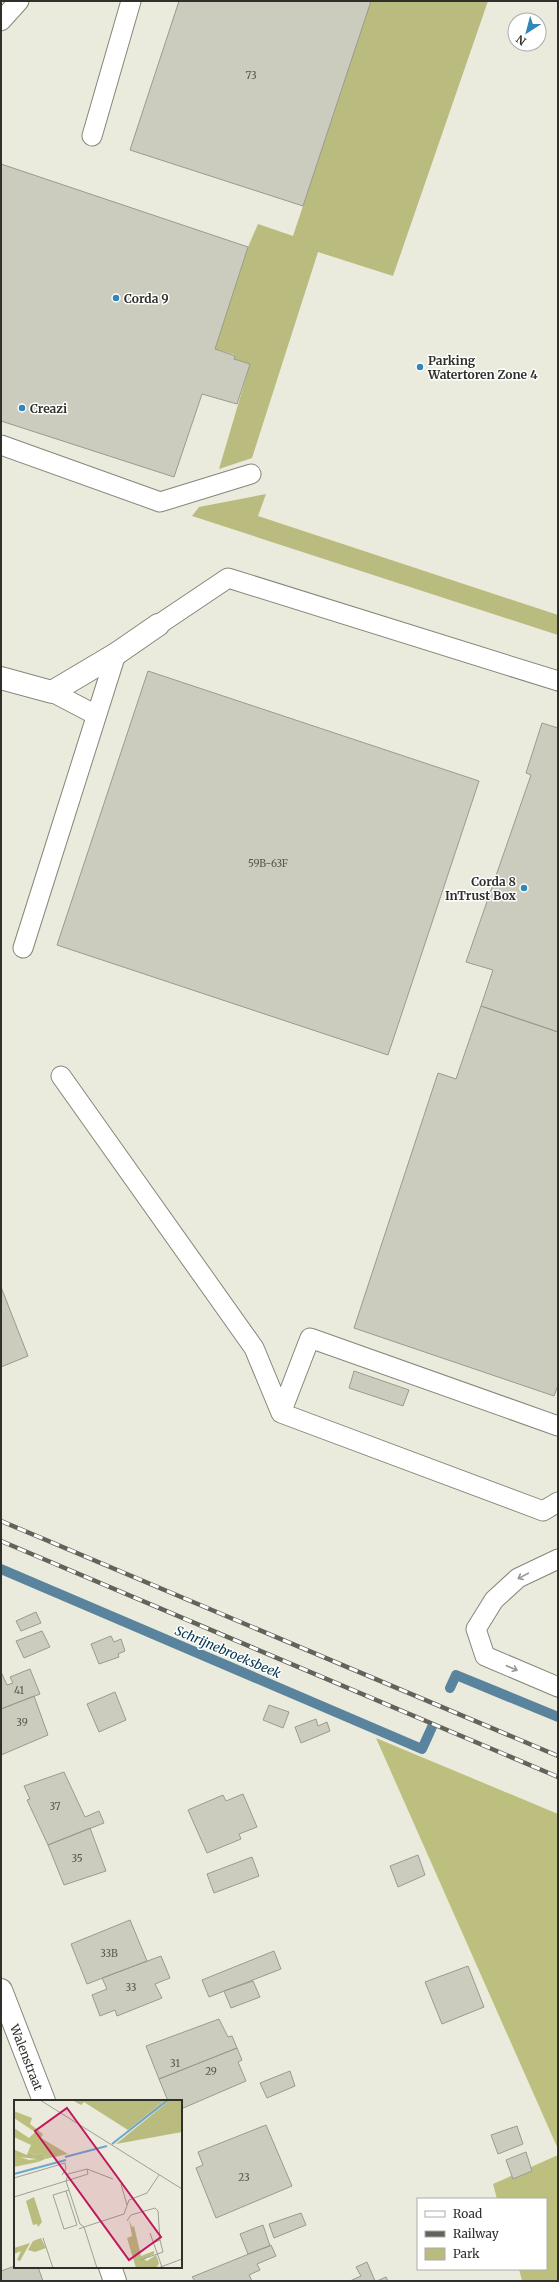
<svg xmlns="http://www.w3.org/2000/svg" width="559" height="2282" font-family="Merriweather,serif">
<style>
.green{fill:#babb7f}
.forest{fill:#bdbf7f}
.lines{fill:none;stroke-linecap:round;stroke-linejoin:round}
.stream{stroke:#5a849d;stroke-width:10}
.building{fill:#ccccbe;stroke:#9a9a8d}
.service-casing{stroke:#868679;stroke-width:21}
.minor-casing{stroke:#868679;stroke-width:24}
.tertiary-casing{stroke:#868679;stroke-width:24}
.service{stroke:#fff;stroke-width:19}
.minor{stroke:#fff;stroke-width:22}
.tertiary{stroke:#fff;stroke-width:22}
.rail-casing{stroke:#62635b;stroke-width:4.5}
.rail{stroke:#fff;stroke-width:3;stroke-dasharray:9;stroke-linecap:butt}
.oneway{stroke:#979894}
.poi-dot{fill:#3187b7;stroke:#fff;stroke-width:1.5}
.labels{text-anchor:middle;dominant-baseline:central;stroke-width:3;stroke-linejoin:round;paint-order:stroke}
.number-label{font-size:10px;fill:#56574f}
.poi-label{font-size:12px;font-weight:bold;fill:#2f302a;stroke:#fff;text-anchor:start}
.street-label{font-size:12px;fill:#2f302a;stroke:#fff}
.water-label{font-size:13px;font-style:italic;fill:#00344e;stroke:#fff}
.inset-river{fill:none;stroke:#6ca8ce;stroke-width:2}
.inset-road{fill:none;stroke:#9fa095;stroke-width:1}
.view{fill:#c2185b;fill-opacity:0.15;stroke:#c2185b;stroke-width:2}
.inset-edge{fill:none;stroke:#2f302a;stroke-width:2}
</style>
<rect width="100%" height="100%" fill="#eaebdc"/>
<path class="green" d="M371,1h117l-95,275 -75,-24 -66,206 -33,11 31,-105 -16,-5 1,-4 -20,-6 33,-102 10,-23 35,12z
M266,494l-8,22 300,99v20l-366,-119 7,-9z"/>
<path class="forest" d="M376,1738l182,76v335z
M558,2155v126h-36l-3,-12h27v-70h-49l-4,-15z"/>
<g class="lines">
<path class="stream" d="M1,1569l421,180 10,-22
M450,1688l6,-13 102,42"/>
</g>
<path class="building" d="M179,1h192l-68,205 -173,-56z
M1,164l247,83 -33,102 20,7 -1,3 16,5 -13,40 -35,-10 -28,83 -173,-56z
M148,671l331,110 -91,274 -331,-110z
M542,723l16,5v304l-77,-26 12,-36 -27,-8 65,-187 -5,-2z
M481,1006l77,26v353l-4,11 -200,-68 84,-255 18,6z
M1,1287l27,69 -27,11z
M354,1371l55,19 -6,16 -54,-18z
M36,1612l5,11 -20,8 -5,-10z
M42,1631l8,16 -26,11 -8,-17z
M111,1636l3,6 7,-3 4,12 -7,3 1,3 -20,7 -8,-20z
M30,1669l10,25 -39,15v-37l6,13 6,-2 -3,-6z
M115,1692l11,28 -27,12 -12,-28z
M34,1696l14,39 -47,20v-46z
M269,1705l20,7 -6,16 -20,-8z
M316,1719l2,7 9,-4 3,9 -29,12 -6,-16z
M64,1772l21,45 14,-6 5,12 -56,22 -21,-45 3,-1 -6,-13z
M243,1794l14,33 -18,7 2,5 -34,14 -19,-43 35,-15 3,6z
M90,1828l16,43 -42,14 -16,-40z
M418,1855l7,20 -27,12 -8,-21z
M252,1857l7,19 -45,17 -7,-19z
M130,1920l17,41 -60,23 -16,-40z
M274,1951l7,18 -72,28 -7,-17z
M161,1956l9,22 -15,6 7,14 -45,18 -2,-6 -15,6 -8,-21 15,-6 -5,-11z
M468,1966l16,41 -42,17 -17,-42z
M253,1981l7,16 -29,11 -7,-17z
M219,2019l9,18 4,-1 5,12 -78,31 -13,-33z
M237,2048l5,12 -4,2 8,19 -65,28v-8h-13l-9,-22z
M290,2071l5,15 -28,12 -7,-15z
M266,2125l26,61 -76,32 -20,-50 7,-3 -5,-13z
M517,2126l6,18 -25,10 -7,-19z
M526,2152l6,19 -19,8 -7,-19z
M301,2213l5,12 -32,13 -5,-14z
M263,2225l7,21 -22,8 -8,-20z
M271,2245l5,11 -19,8 3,6 -11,5 3,6h-57l-3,-4z
M367,2262l8,19h-25l11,-5 -5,-9z
M15,2266l23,1 5,14h-42v-10z
M386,2277l2,4h-11z"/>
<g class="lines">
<defs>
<path id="service" d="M1,21l18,-20
M92,136l39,-135
M1,445l159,57 91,-28
M158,625l70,-47 330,103
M52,692l44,23
M23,948l93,-294
M61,1076l193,272 27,65
M558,1426l-248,-88 -29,75 262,98 15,-9
M558,1559l-40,19 -24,22 -18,29 9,27 73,31"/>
<g id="minor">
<path d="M1,678l51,14 64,-38"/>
<path id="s1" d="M1,1990l43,111"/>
<path d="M110,2267l5,14"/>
</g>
<path id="tertiary" d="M116,654l42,-29"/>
</defs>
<use href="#service" class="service-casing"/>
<use href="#minor" class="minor-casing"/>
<use href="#tertiary" class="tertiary-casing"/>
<use href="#service" class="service"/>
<use href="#minor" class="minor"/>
<use href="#tertiary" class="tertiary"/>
<defs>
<path id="rail" d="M1,1521l557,235
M1,1541l557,236"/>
</defs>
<use href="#rail" class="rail-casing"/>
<use href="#rail" class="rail"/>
</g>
<defs><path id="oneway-shaft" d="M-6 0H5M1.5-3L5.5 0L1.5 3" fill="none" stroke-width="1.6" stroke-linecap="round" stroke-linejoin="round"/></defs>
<g class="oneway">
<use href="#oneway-shaft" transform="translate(523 1576) rotate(152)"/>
<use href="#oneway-shaft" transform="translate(512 1668) rotate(23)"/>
</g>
<g class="poi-dot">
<circle cx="116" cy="298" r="4"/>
<circle cx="420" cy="367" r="4"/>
<circle cx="22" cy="408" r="4"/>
<circle cx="524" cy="888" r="4"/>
</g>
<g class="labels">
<g class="number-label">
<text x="251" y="75">73</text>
<text x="268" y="863">59B-63F</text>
<text x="19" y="1690">41</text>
<text x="22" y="1722">39</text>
<text x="55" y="1806">37</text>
<text x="77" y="1858">35</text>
<text x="109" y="1953">33B</text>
<text x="131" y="1987">33</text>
<text x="175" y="2063">31</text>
<text x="211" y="2071">29</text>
<text x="244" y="2177">23</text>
</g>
<g class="poi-label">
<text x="124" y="298">Corda 9</text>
<text x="428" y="360">Parking<tspan x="428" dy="14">Watertoren Zone 4</tspan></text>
<text x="30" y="408">Creazi</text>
<text x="516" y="881" text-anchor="end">Corda 8<tspan x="516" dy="14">InTrust Box</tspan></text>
</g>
<g class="street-label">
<text stroke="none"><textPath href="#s1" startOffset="72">Walenstraat</textPath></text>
</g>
<g class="water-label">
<text transform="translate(228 1652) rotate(23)">Schrijnebroeksbeek</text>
</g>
</g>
<g transform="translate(14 2100)">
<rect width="168" height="168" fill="#eaebdc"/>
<path d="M58,0h92l-36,30 -44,-28 -3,3zM156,0h12v32l-66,12zM1,50l12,5 1,-3 6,3 10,-2 1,6 -7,3 -1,-3 -18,-2 -5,-2zM20,97l8,25 -4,5 -1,-3 -4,1 -7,-24zM115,120l3,7 2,-1 7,30 13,-5v3l-10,5 3,2 9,-6 3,8 -2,4 -21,1 -9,-30 5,-2zM27,138l5,10 -11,4 -7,-2 5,-9zM16,143l-10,18 -3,-1 4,-9 -7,3v-6z" fill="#babb7f"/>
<path d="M150,0h6l-42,30zM0,11l18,7 -2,6 13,10 -2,4 27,16 -23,5 -1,-6 -10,2 -6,-3 3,-7 -17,-8v-9l15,10 6,-6 -21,-14zM0,55l15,5 8,-1 1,3 -24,5z" fill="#bdbf7f"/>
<path class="inset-river" d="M98,44l56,-44M51,57l42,-11M0,74l52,-14"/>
<path class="inset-road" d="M26,0l142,89M73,69l26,10M0,78l51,-15 1,6 -4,6M107,84l6,21M52,91l11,34 -13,4 -11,-34 16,-5M0,97l52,-16 2,-7 19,-5 1,5 -22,7 14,43 4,3 40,-13 5,-14 18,-7 12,-18M113,121l4,-6 24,-7 3,3 2,29 -7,3M65,129l5,-2 13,41M136,133l12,34M29,138l10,30M126,160l23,-8 -3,-12M144,168l24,-9"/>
<path class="view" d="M53,8l94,129 -32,23 -94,-129z"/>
<rect width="168" height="168" class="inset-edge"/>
</g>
<rect width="559" height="2282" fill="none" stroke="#2f302a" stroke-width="4"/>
<rect x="417" y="2198" width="130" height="72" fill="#ffffff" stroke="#acacaa"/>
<rect x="425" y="2211" width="20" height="6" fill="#ffffff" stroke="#acacaa"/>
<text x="453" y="2218" font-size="12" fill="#2f302a">Road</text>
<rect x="425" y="2231" width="20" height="6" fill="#62635b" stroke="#acacaa"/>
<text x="453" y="2238" font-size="12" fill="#2f302a">Railway</text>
<rect x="425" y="2248" width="20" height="12" fill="#babb7f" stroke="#acacaa"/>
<text x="453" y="2258" font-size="12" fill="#2f302a">Park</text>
<g transform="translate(527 32) rotate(216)"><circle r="19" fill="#ffffff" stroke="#acacaa"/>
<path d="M0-3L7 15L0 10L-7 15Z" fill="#3187b7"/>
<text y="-6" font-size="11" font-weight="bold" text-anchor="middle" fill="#2f302a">N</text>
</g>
</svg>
